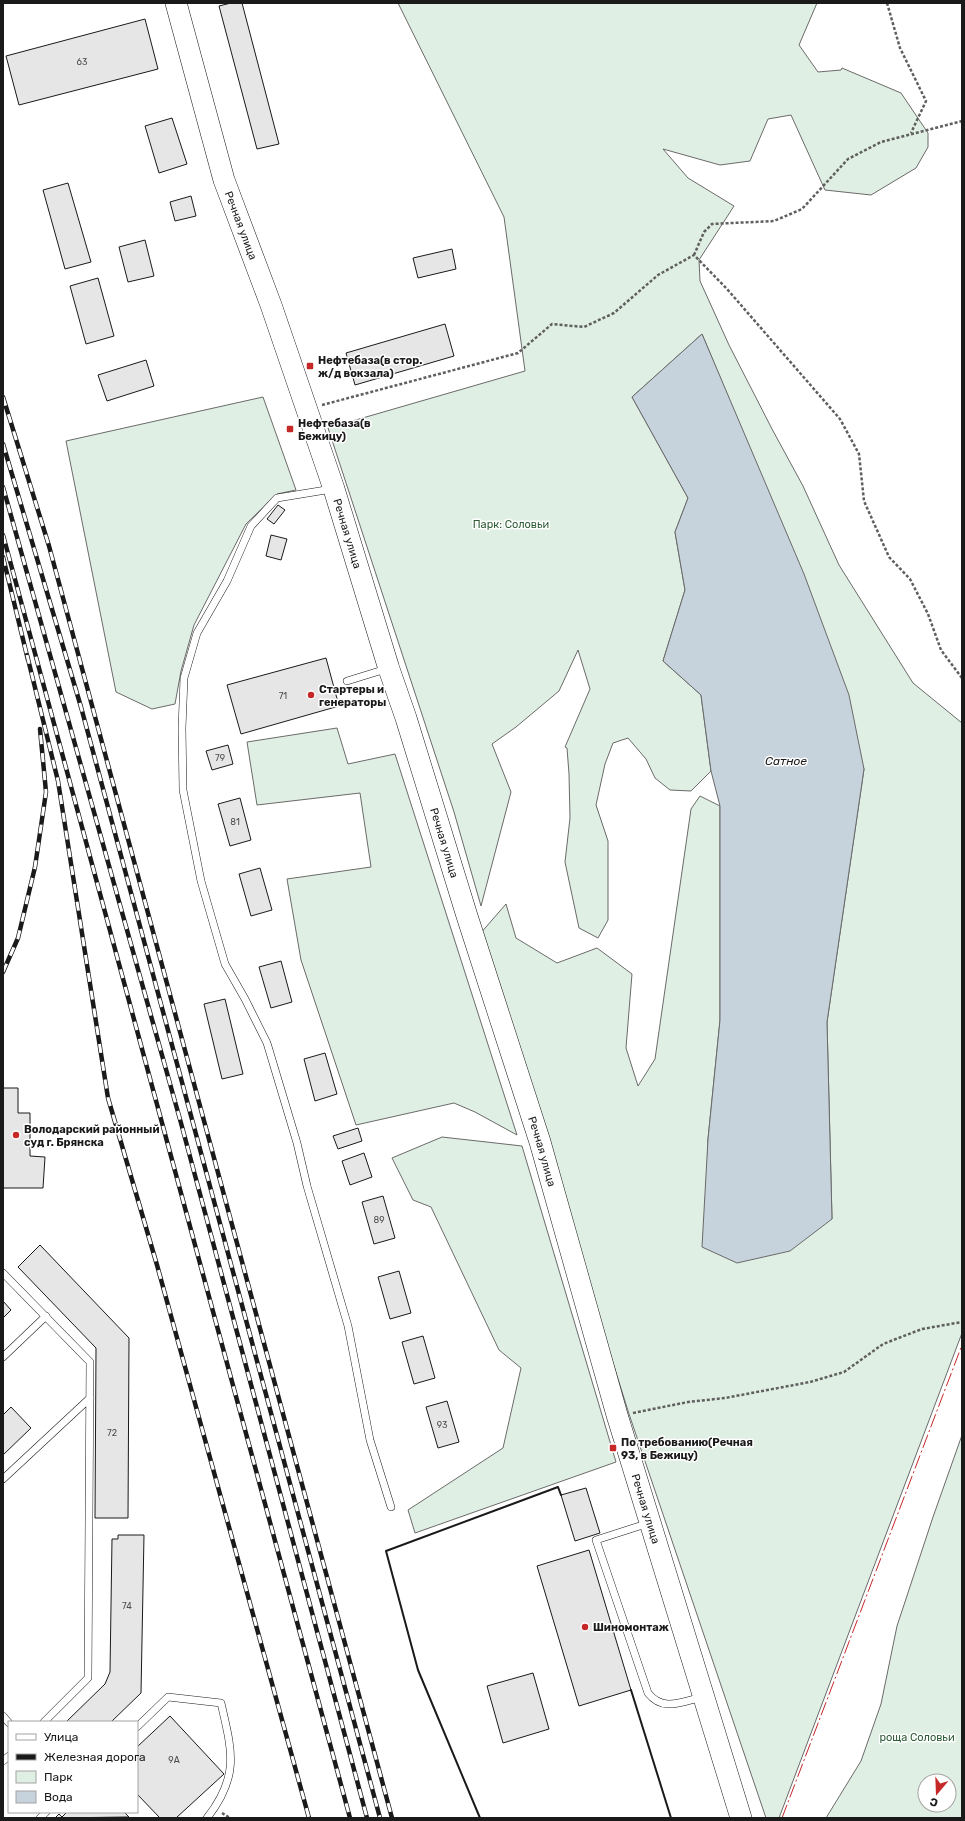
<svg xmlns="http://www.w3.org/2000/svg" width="965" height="1821" font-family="Rubik,sans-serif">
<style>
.green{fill:#e0efe3;stroke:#6a6a6a;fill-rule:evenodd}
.water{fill:#c6d2dc;stroke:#6a6a6a}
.building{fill:#e6e6e6;stroke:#1a1a1a}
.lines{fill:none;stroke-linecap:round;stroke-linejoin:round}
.service-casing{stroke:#1a1a1a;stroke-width:8}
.primary-casing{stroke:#1a1a1a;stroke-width:22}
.path{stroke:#5f5f5f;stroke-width:2.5;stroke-dasharray:3 2;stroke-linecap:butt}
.service{stroke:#fff;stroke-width:7}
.primary{stroke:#fff;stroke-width:21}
.rail-casing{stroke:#1a1a1a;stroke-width:4.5}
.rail{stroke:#fff;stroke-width:3;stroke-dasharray:9;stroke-linecap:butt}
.wall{stroke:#1a1a1a;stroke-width:2}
.power{stroke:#c62828;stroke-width:1;stroke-dasharray:14 3 2 3;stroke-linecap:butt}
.poi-dot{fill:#c62828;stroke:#fff;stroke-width:1.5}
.labels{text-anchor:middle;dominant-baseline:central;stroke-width:3;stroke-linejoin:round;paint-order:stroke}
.number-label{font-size:9px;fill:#4d4d4d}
.street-label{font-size:11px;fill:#1a1a1a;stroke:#fff}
.poi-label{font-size:11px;font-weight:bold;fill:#1a1a1a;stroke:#fff;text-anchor:start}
.park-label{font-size:11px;fill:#2b5a34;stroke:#fff}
.water-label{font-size:12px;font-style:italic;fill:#1a1a1a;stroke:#fff}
</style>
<rect width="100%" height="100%" fill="#fff"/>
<path class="green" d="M398,3h419l-18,42 19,27 23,-2 1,-2 59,25 27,40v14l-12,21 -45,27 -46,-5 -34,-75 -23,4 -18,42 -30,4 -57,-16 25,29 46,28 -35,54 1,21 29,64 43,84 31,57 36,79 74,118 49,40v610l-183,485h-13l-137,-404 -150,-479 27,-31 10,34 41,25 40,-15 35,26 -6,74 12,38 17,-27 36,-250 9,-13 20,10v214l-12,119 -1,37 125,43 -5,-197 37,-253 -89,-260 -73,-175 -70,63 56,101 -13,34 10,58 -22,71 38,34 10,76 -20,20 -21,-1 -15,-12 -9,-19 -18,-21 -15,5 -8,21 -9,41 12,36v79l-10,18 -19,-10 -14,-66 5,-44 -1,-44 -2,-26 -2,-1 25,-58 -12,-39 -19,41 -43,36 -24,17 19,48 -30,114 -27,-94 -126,-384 197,-57 -21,-154z
M263,397l33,93 -19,4 -31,30 -52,101 -13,46 -6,33 -23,5 -36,-17 -50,-251z
M337,728l11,36 47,-10 122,381 -42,-23 -21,-9 -98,22 -55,-165 -14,-81 84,-12 -11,-74 -103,12 -10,-63z
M442,1137l80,9 94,316 -201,71 -7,-23 95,-62 18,-80 -22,-18 -68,-143 -18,-7 -21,-42z
M962,1435v383h-136l35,-57 20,-57 16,-78 36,-109zM925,1781h24v24h-24z"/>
<path class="water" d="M702,334l102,240 45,121 15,74 -37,253 5,197 -42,32 -53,12 -35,-16 6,-108 12,-119v-214l-9,-35 -10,-76 -38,-34 22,-71 -10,-58 13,-34 -56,-101z"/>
<path class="building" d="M231,3h11l37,141 -22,5 -38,-143z
M145,19l13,50 -139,36 -13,-49z
M172,118l15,46 -28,9 -14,-47z
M68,183l23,79 -26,7 -22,-79z
M191,196l5,20 -21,5 -5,-19z
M145,240l9,36 -26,6 -9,-35z
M452,249l4,20 -38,9 -5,-20z
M98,278l16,58 -28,8 -16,-58z
M445,324l9,32 -99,29 -9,-32z
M146,360l8,26 -47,15 -9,-26z
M278,505l7,5 -11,14 -7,-5z
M271,535l16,4 -6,21 -15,-4z
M326,658l13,48 -98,28 -14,-49z
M228,745l5,19 -21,6 -6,-19z
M240,798l11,42 -21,6 -12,-42z
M260,868l12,42 -21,6 -12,-42z
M281,961l11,41 -21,6 -12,-41z
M225,999l18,75 -21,5 -18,-75z
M325,1053l12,41 -22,7 -11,-42z
M3,1088h15v25h12v43l15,1 -2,31h-40z
M358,1128l4,13 -24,8 -5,-13z
M364,1153l8,24 -22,8 -8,-24z
M383,1196l12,42 -21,6 -12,-42z
M40,1245l89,93 -1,180h-33l1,-170 -78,-81z
M399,1271l12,42 -21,6 -12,-42z
M3,1301l8,9 -8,8z
M423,1336l12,42 -21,6 -12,-42z
M447,1401l12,41 -21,6 -12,-41z
M11,1407l20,21 -28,27v-40z
M586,1488l14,45 -25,8 -14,-46z
M118,1535h26l-3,158 -30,29h-45l39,-38 5,-12 2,-133h6z
M589,1550l42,140 -52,16 -42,-140z
M533,1673l16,56 -46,14 -16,-57z
M170,1716l54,58 -48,44h-16l-23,-24v-47z
M67,1812h57l5,5 -74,1 4,-4 3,3z"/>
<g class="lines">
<defs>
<path id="service" d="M332,489l-55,9 -26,28 -24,55 -30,52 -13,45 -2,50 1,62 18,91 24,83 20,35 22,44 30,100 10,43 41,140 22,114 21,67
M347,681l39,-12
M3,1273l87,89 -2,316 -44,44
M3,1357l43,-41
M3,1479l87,-81
M649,1523l-53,17 52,153c15,19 33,9 54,4
M3,1716l6,7
M137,1727l31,-30 53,6c11,48 19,73 -14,115
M3,1761l6,-5
M40,1818l6,-6"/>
<g id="primary">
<path id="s1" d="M176,3l48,177 47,125 63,184 55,180 17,49 61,198 73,226 77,273 124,403"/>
</g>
</defs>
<use href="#service" class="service-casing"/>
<use href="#primary" class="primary-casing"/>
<path class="path" d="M887,3l13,45 26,53 -15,32
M694,255l10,-23 8,-8 62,-3 28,-12 46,-50 33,-17 81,-21
M322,405l196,-52 34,-29 32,3 30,-14 44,-38 36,-20 33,34 113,130 19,35 5,47 25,56 21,22 18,35 13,36 21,28
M633,1413l55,-11 37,-4 85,-16 34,-10 39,-28 39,-15 40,-7
M222,1813l8,5"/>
<use href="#service" class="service"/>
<use href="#primary" class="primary"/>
<defs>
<path id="rail" d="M3,397l46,149 343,1272
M3,444l78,263 299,1111
M3,487l178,636 186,695
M3,535l347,1283
M3,557l25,103
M27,655l31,126 50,317 49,167 152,553
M3,972l15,-34 17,-71 11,-75 -6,-63"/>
</defs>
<use href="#rail" class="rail-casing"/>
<use href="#rail" class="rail"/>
<path class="wall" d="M631,1690l40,128
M480,1818l-62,-148 -32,-119 172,-64 3,8"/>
<path class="power" d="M782,1818l180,-473"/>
</g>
<g class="poi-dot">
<rect x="306" y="362" width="8" height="8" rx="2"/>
<rect x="286" y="425" width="8" height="8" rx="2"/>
<circle cx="311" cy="695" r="4"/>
<circle cx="16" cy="1135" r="4"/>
<rect x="609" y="1444" width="8" height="8" rx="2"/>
<circle cx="585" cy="1627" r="4"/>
</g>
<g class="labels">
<g class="number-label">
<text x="82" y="62">63</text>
<text x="283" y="696">71</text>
<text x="220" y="758">79</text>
<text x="235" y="822">81</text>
<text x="379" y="1220">89</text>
<text x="442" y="1425">93</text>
<text x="112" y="1433">72</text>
<text x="127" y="1606">74</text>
<text x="174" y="1760">9А</text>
</g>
<g class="street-label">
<text stroke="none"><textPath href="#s1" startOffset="232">Речная улица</textPath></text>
<text stroke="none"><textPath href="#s1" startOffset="558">Речная улица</textPath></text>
<text stroke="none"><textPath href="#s1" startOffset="882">Речная улица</textPath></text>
<text stroke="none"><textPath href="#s1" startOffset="1206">Речная улица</textPath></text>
<text stroke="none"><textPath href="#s1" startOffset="1578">Речная улица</textPath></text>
</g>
<g class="poi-label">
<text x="318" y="360">Нефтебаза(в стор.<tspan x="318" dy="13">ж/д вокзала)</tspan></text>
<text x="298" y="423">Нефтебаза(в<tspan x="298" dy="13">Бежицу)</tspan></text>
<text x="319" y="689">Стартеры и<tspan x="319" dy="13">генераторы</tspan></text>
<text x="24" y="1129">Володарский районный<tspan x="24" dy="13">суд г. Брянска</tspan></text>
<text x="621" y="1442">По требованию(Речная<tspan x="621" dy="13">93, в Бежицу)</tspan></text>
<text x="593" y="1627">Шиномонтаж</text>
</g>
<g class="park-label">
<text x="511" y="524">Парк: Соловьи</text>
<text x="917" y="1737">роща Соловьи</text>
</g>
<g class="water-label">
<text x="786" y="761">Сатное</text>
</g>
</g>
<rect width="965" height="1821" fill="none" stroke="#1a1a1a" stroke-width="8"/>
<rect x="8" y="1721" width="130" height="92" fill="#ffffff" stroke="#a3a3a3"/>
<rect x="16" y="1734" width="20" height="6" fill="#ffffff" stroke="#a3a3a3"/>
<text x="44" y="1741" font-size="12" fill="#1a1a1a">Улица</text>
<rect x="16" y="1754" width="20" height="6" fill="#1a1a1a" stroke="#a3a3a3"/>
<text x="44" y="1761" font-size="12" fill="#1a1a1a">Железная дорога</text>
<rect x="16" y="1771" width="20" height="12" fill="#e0efe3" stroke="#a3a3a3"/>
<text x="44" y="1781" font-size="12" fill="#1a1a1a">Парк</text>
<rect x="16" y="1791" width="20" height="12" fill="#c6d2dc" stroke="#a3a3a3"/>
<text x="44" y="1801" font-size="12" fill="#1a1a1a">Вода</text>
<g transform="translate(937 1793) rotate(199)"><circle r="19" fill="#ffffff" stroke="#a3a3a3"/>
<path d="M0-3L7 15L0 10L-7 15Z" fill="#c62828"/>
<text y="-6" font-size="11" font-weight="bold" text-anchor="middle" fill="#1a1a1a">С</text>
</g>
</svg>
